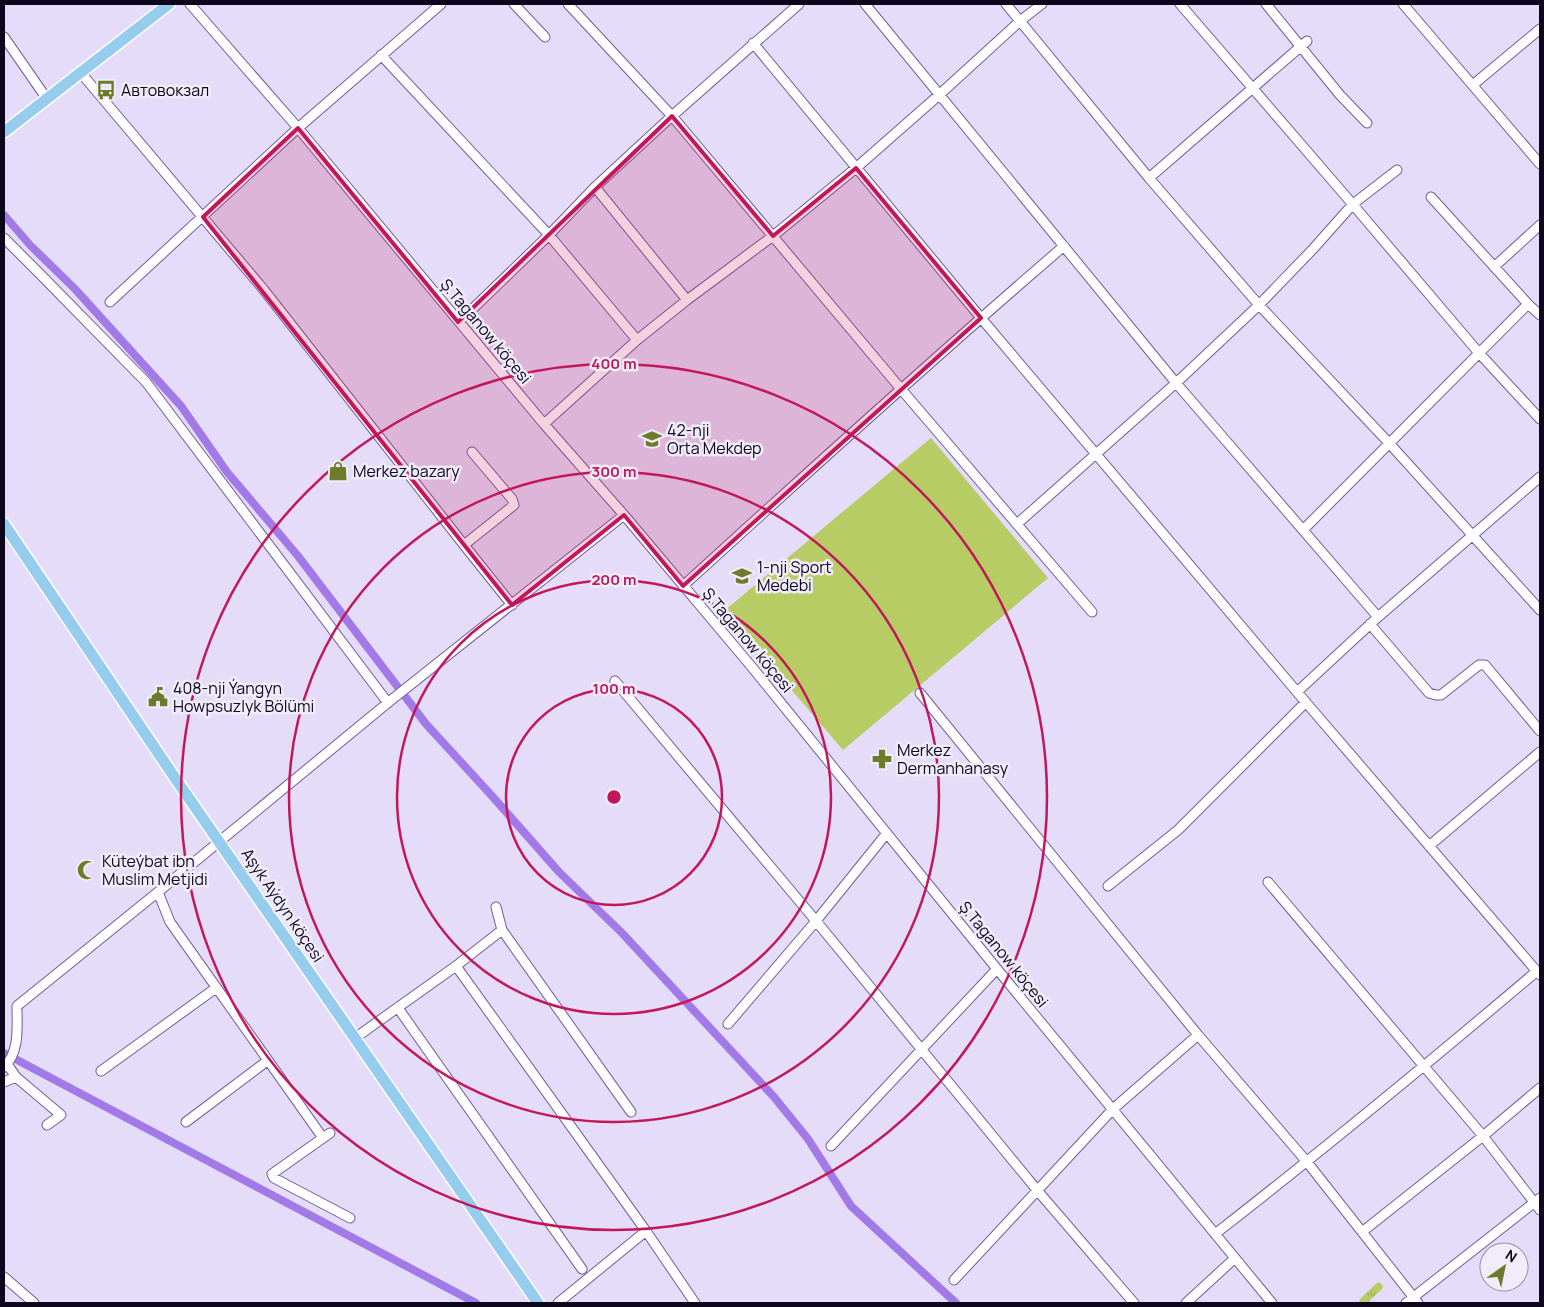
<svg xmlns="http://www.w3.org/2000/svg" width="1544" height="1307" font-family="Manrope,sans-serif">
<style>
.grass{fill:url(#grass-tufts)}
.garden{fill:#b7cc64}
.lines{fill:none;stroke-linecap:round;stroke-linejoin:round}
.canal{stroke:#a27ae7;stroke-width:8}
.minor-casing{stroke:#735d9b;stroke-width:11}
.major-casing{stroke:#fff;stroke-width:14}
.minor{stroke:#fff;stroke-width:9}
.major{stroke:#96cdee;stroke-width:11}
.marked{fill:#c2185b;fill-opacity:0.2;stroke:#c2185b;stroke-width:4;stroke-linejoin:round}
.ring{fill:none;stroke:#c2185b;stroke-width:2.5}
.labels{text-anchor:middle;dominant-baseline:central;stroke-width:5;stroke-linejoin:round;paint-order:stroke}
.poi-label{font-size:16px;fill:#0e061c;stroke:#f0ecfa;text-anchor:start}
.street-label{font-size:16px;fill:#0e061c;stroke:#f0ecfa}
.centre{fill:#c2185b;stroke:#f0ecfa;stroke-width:2.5}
.ring-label{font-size:15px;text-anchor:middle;font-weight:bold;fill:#c2185b;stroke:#f0ecfa;stroke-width:5;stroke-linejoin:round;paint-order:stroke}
</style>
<defs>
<pattern id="grass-tufts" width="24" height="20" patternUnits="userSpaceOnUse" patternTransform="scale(1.25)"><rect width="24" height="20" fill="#b7cc64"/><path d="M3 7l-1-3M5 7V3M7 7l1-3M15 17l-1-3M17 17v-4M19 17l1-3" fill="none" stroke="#9cae56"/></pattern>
</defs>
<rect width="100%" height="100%" fill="#e4dcf8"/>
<path class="grass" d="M1378,1282l4,2 1,4 -13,12v3h-12l3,-5z"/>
<path class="garden" d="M931,438l117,140 -205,172 -119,-139z"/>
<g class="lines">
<path class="canal" d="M4,215l26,30 45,44 106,117 46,66 71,84 128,168 66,72 67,76 63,61 152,164 34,42 43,67 105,97
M4,1053l472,250"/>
<defs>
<path id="minor" d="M190,4l108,124 246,296 80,91 127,151 246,303 275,334
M514,4l31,33
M568,4l104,112 229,273 191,223
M865,4l311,379 202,234
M1006,4l143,174 110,127 130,138 151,167
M1180,4l169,196 130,153 61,66
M1266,4l74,91 27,28
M1403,4l137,160
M4,37l43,62
M753,43l228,275 316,374 243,283
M381,55l168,180 88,105
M81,73l183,217 200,255 48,60
M1474,84l66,-55
M1149,178l158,-137
M595,187l92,113
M1431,197l97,107 12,11
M4,238l36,36 106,108 242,321
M1494,267l46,-42
M110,302l188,-174 143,-124
M459,322l90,-87 46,-48 77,-71 127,-112
M544,424l93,-84 50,-40 86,-64 83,-68 83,-73 81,-74 22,-17
M1017,524l159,-141 83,-78 54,-56 40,-45 44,-34
M1303,530l225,-226
M464,545l50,-40 -2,-6 -40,-47
M683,586c126,-115 252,-229 381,-340
M1370,624l59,69 7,2h5l38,-30h6l55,66
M615,681l201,240 221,269 97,113
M1297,692l81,-75 162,-140
M920,693l278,342 109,127 111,141
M1429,846l111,-94
M1268,882l215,254 57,74
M1108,886l70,-56 128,-128
M158,892l12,30 153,216
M502,930l129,182
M456,966l190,265 49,72
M398,1008l184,261
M728,1024l88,-103 71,-88
M355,1038l101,-72 46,-36 -6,-23
M4,1063l3,1 9,13 45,38 -14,10
M4,1067c16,-15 13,-40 13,-61l141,-114 232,-191 234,-186
M101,1071l115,-83
M4,1082l12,-5
M186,1122l81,-61
M330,1133l-58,41 2,4 76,40
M831,1146l166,-177
M1362,1232l121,-96 57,-48
M1215,1234c109,-85 216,-173 322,-263
M4,1277l30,26
M954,1280l159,-171 85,-74
M558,1303l88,-72
M1186,1303l49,-45
M1406,1303l134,-105"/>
<path id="major" d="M4,132l165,-128
M4,524l173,257 361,522"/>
</defs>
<use href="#minor" class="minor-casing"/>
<use href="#major" class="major-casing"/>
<use href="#minor" class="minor"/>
<use href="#major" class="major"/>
</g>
<path class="marked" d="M672,116l101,120 83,-68 125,150 -298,268 -59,-71 -112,90 -309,-388 95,-89 160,194z"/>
<g class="ring">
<circle cx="614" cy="797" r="108"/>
<circle cx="614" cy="797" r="217"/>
<circle cx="614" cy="797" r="325"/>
<circle cx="614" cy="797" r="433"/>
</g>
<defs>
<symbol id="bus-bare" viewBox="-9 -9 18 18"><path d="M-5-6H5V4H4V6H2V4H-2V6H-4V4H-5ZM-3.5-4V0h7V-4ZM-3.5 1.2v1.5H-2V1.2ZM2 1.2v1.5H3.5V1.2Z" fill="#6d7c2a" stroke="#f0ecfa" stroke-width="2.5" paint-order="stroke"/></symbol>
<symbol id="school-bare" viewBox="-9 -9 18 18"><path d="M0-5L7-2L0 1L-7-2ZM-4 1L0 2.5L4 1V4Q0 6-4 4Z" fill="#6d7c2a" stroke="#f0ecfa" stroke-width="2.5" paint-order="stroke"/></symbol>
<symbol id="shop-bare" viewBox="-9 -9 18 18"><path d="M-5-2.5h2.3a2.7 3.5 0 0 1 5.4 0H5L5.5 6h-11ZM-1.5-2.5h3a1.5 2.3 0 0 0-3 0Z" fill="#6d7c2a" stroke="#f0ecfa" stroke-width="2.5" paint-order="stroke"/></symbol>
<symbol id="civic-bare" viewBox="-9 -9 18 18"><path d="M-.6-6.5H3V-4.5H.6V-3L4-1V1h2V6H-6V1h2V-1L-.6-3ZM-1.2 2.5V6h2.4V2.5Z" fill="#6d7c2a" stroke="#f0ecfa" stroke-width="2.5" paint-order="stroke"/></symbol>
<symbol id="pharmacy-bare" viewBox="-9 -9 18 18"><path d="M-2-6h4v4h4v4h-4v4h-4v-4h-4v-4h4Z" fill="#6d7c2a" stroke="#f0ecfa" stroke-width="2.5" paint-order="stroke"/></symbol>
<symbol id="mosque-bare" viewBox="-9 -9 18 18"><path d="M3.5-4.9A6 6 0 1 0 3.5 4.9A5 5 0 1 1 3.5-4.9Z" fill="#6d7c2a" stroke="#f0ecfa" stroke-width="2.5" paint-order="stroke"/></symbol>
</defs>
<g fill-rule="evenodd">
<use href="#bus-bare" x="92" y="76" width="28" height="28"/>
<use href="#school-bare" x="638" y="425" width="28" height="28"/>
<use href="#shop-bare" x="324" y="457" width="28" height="28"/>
<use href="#school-bare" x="728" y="562" width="28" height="28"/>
<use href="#civic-bare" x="144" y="683" width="28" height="28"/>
<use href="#pharmacy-bare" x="868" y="745" width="28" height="28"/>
<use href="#mosque-bare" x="73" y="856" width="28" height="28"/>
</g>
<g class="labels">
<g class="poi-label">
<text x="121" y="90">Автовокзал</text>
<text x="667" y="430">42-nji<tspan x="667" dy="18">Orta Mekdep</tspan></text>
<text x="353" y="471">Merkez bazary</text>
<text x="757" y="567">1-nji Sport<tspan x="757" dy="18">Medebi</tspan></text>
<text x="173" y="688">408-nji Ýangyn<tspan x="173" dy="18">Howpsuzlyk Bölümi</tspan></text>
<text x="897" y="750">Merkez<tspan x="897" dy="18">Dermanhanasy</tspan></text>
<text x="102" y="861">Küteýbat ibn<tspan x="102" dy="18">Muslim Metjidi</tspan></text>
</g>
<g class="street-label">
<text transform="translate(486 331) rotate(50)">Ş.Taganow köçesi</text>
<text transform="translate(748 640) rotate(50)">Ş.Taganow köçesi</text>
<text transform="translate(283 905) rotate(56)">Aşyk Aýdyn köçesi</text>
<text transform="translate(1004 954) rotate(51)">Ş.Taganow köçesi</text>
</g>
</g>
<circle cx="614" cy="797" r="8" class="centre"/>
<g class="ring-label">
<text x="614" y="369">400 m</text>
<text x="614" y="477">300 m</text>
<text x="614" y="585">200 m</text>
<text x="614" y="694">100 m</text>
</g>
<rect width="1544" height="1307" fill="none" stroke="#0e061c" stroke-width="10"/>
<g transform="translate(1504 1267) rotate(33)"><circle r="24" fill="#f0ecfa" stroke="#9690a1"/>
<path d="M0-4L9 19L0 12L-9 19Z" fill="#6d7c2a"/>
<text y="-8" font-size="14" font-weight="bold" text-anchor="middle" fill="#0e061c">N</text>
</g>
</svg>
